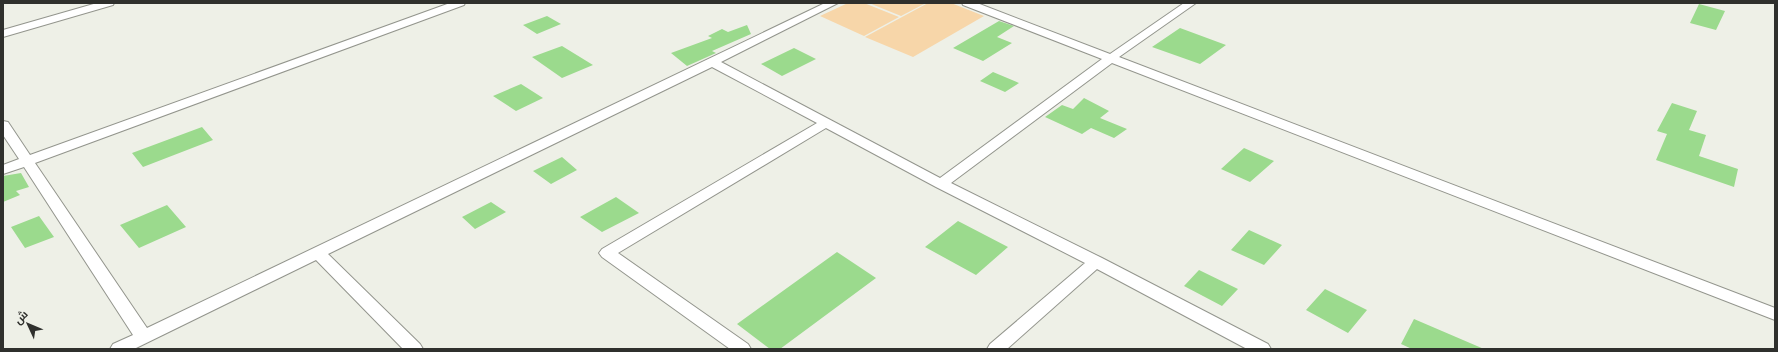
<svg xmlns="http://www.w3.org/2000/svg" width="1778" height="352" font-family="'Nunito Sans',Cairo,sans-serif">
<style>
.green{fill:#f7d6a9}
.building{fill:#9bda8d}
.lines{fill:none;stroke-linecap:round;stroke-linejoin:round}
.street-casing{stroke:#93958d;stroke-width:2}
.street{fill:#fff;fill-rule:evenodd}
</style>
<rect width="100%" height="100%" fill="#eef0e7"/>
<path class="green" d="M848,3h16l35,14 -35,19 -44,-20z
M869,3h57l-25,13z
M928,3h23l33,13 -71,41 -48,-20z"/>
<path class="building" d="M1699,4l26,7 -9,19 -26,-7z
M547,16l14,8 -24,10 -14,-9z
M999,21l15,5 -17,11 15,6 -29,18 -30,-13z
M747,25l4,9 -39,17 4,2 -20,9 -9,4 -16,-13 41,-15 -4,-2 14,-7 6,3z
M1180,28l46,17 -26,19 -48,-17z
M562,46l31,19 -31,13 -30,-21z
M794,48l22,11 -34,17 -21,-12z
M993,72l26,11 -14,9 -25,-11z
M521,84l22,14 -27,13 -23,-15z
M1084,98l25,13 -9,7 27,11 -13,9 -23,-10 -9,6 -37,-17 17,-12 11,4z
M1672,103l25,8 -8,19 17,5 -7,21 39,13 -4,18 -78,-27 11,-26 -10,-3z
M202,127l11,13 -70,27 -11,-14z
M1244,148l30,13 -24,21 -29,-13z
M562,157l15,13 -26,14 -18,-13z
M21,173l8,14 -13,4 4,4 -17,7v-26z
M616,197l23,16 -37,19 -22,-15z
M491,202l15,10 -31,17 -13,-12z
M167,205l19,22 -47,21 -19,-23z
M39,216l15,21 -29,11 -14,-21z
M958,221l50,26 -32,28 -51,-28z
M1249,230l33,15 -18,20 -33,-15z
M837,252l39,26 -96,71h-10l-33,-25z
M1199,270l39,19 -16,17 -38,-20z
M1325,289l42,21 -19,23 -42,-23z
M1414,319l70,30h-72l-11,-5z"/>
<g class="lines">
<defs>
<path id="street" d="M97,3h17l-1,2 -110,32v-7z
M450,3h15l-1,2 -429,158 112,165 678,-325h13l-117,59 219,116 162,-119 -139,-54 -1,-2h15l133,51 74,-51h12l-77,54 656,251v12l-663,-257 -161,120 151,75 166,86 3,5h-24l-150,-80 -90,80h-20l3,-5 95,-81 -149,-76 -110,-59 -208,125 130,91 3,5h-21l-128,-92 -3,-4 3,-4 215,-126 -105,-56 -384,187 92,90 3,5h-20l-87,-89 -182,89h-24l3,-5 20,-9 -109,-168 -21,7v-9l16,-6 -16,-24v-14l5,1 22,33z"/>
</defs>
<use href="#street" class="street-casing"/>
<use href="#street" class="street"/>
</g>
<rect width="1778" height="352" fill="none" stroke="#2f302d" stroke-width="8"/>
<g transform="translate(28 324) rotate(314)" stroke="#eef0e7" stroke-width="3" paint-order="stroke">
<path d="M0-3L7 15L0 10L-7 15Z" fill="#2f302d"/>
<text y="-6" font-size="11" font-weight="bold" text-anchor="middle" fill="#2f302d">ش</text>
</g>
</svg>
